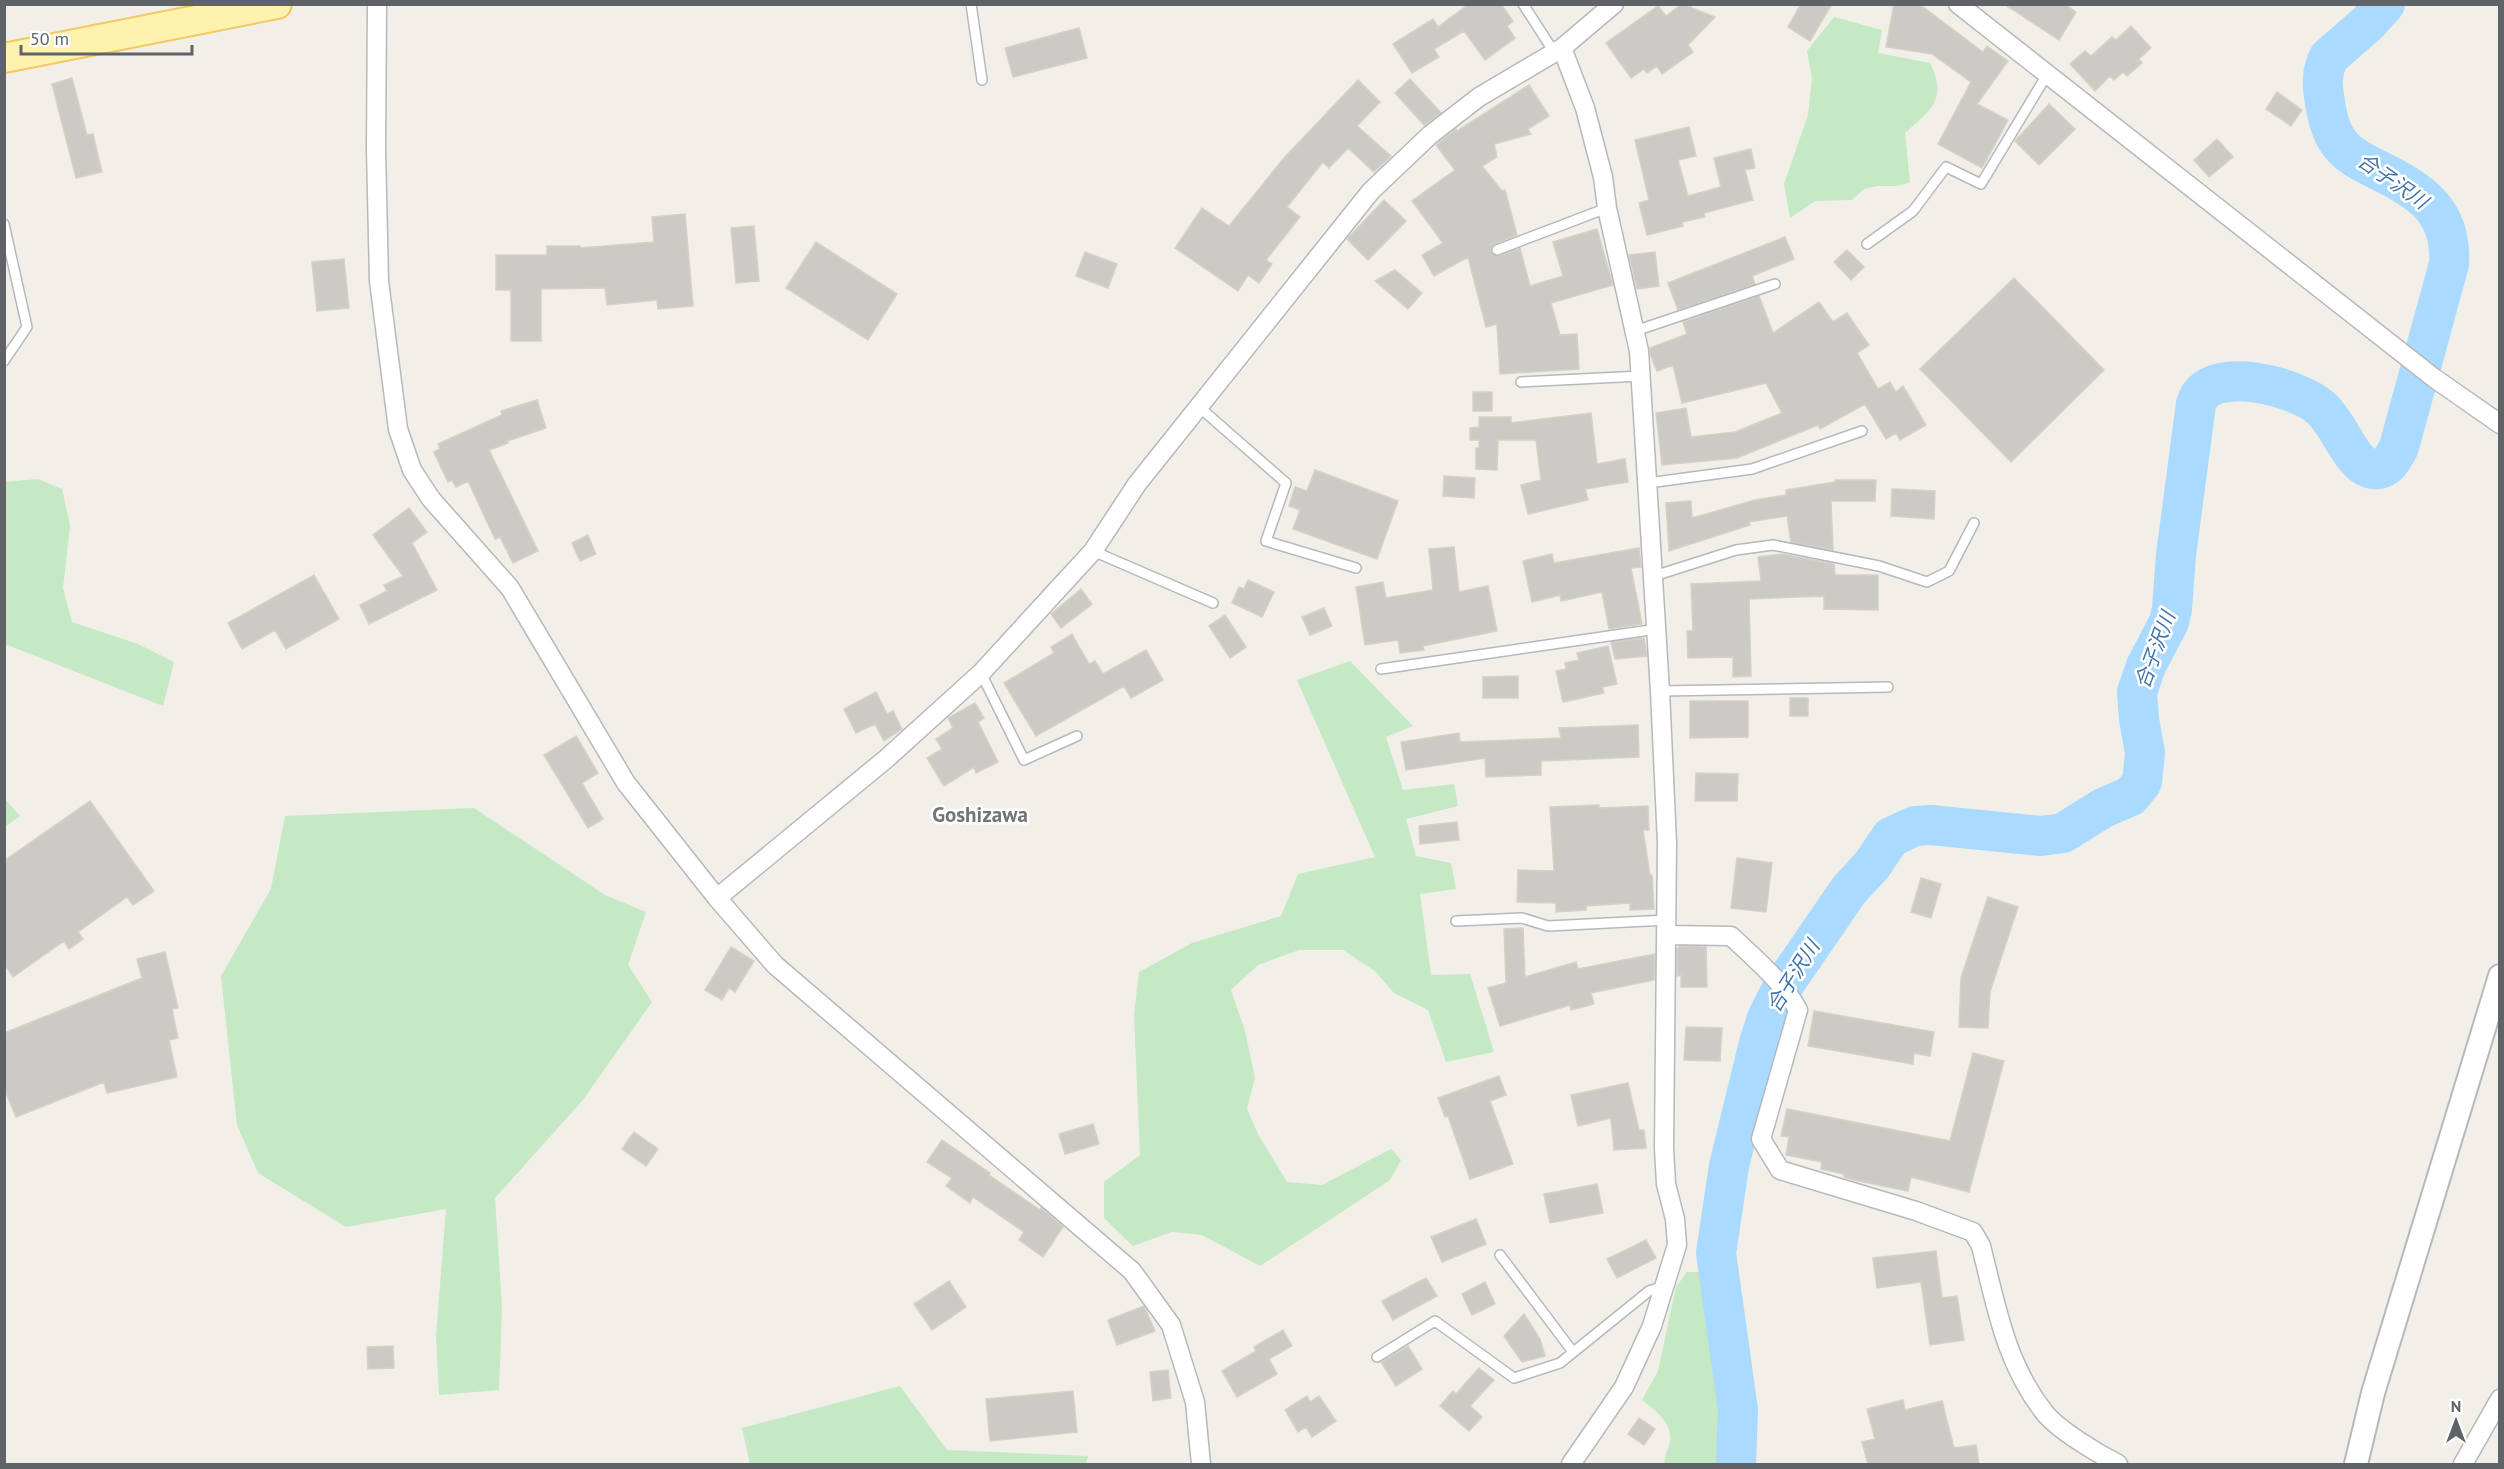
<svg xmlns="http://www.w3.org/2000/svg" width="2504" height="1469" font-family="'PT Sans','Noto Sans JP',sans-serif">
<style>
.green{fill:#c5e8c5}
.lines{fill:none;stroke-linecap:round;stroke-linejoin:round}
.river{stroke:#aadaff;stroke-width:40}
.building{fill:#cccac5;stroke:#d6d1c6;stroke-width:1.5}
.service-casing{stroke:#b5b8bc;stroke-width:12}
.minor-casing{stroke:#b5b8bc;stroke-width:21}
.tertiary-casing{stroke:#b5b8bc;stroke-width:26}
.primary-casing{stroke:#f2c960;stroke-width:32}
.service{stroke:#fff;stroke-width:9}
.minor{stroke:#fff;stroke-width:18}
.tertiary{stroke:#fff;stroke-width:22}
.primary{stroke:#fff2af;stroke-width:28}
.labels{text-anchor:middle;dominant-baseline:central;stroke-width:5;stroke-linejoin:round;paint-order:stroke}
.water-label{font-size:20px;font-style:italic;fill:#4174aa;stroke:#fff}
.quarter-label{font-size:21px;font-weight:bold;fill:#70757a;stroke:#fff}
</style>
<rect width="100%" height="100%" fill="#f1efe8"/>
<path class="green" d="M1834,17l48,13 -4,23 52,10c18,36 1,47 -25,70l5,49 -12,4h-21l-13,3 -12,11 -37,1 -25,17 -6,-34 24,-69 4,-37 -5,-27z
M38,479l24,10 8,36 -7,63 9,34 66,22 36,18 -11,44 -158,-62v-162z
M1350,661l63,65 -27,11 17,53 51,-6 4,22 -52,13 10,37 35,7 5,26 -36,5 11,81 39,-1 24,78 -48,10 -18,-52 -34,-17 -19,-22 -32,-21h-44l-41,15 -27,25 14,41 10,47 -8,31 11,25 29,48 35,3 69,-36 10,11 -11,20 -130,86 -58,-31 -30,-3 -39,14 -29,-28v-36l36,-27 -6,-140 5,-43 53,-29 89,-27 17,-42 77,-17 -78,-177z
M5,799l15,17 -15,11h-1z
M474,808l131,87 41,17 -18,53 24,37 -70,99 -87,97 7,110 -3,82 -60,5 -3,-59 10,-127 -100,18 -88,-54 -21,-48 -16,-149 50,-87 14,-73z
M1687,1272h15c15,64 20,128 25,192h-62c-2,-8 4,-14 5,-22 3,-19 -15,-32 -28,-42l16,-29 18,-84z
M900,1386l47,64 141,6 -2,8h-336l-8,-36z"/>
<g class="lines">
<path class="river" d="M1736,1464l2,-54 -22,-157 13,-87 30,-123 8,-25 18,-35 64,-93 23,-25 19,-28 24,-11 16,-1 110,11 22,-3 40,-25 28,-12 11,-14 3,-29 -6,-34 -2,-27 9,-26 23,-44 3,-13 4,-54 20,-151c12,-42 103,-17 126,5 17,16 29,53 47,59 16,6 24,-9 30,-21l50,-183c3,-53 -28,-73 -71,-94 -14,-7 -29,-14 -38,-26 -9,-11 -13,-28 -15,-42 -3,-16 -4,-30 4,-45l39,-34 17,-19"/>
</g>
<path class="building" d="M1469,4h32l12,17 -6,5 8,12 -30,22 -21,-29 -30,18 5,8 -27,16 -19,-29 40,-25 5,8z
M1682,4h7l3,4 23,9 -27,28 5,7 -31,22 -5,-8 -10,7 -3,-4 -13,9 -25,-35 52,-37 8,10z
M1801,4h31l-22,37 -22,-14z
M1894,4h25l64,48 4,-6 21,15 -31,43 31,16 -26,48 -44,-24 33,-62 -39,-28 -46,-7z
M2004,4h60l12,8 -17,28z
M2131,26l20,22 -12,11 3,4 -15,13 -4,-4 -9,8 -4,-4 -15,15 -25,-27 15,-13 6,5 21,-19 4,3z
M1079,28l8,30 -74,19 -8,-29z
M72,78l15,57 6,-1 9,38 -26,6 -24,-94z
M1410,79l31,34 -17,12 -29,-32z
M1358,80l22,22 -23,24 34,30 -17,16 -26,-24 -19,20 -6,-6 -36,45 13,10 -34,43 6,4 -13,19 -11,-8 -10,16 -63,-43 27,-40 27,18 55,-68z
M1529,85l20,31 -21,13 3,5 -37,10 3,13 -15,9 20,25 3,-1 12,45 -23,9 -3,4v5l8,3 21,-8 10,38 33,-10 -10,-34 44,-13 16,56 -62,18 9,32 17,-1 2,35 -79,5 -3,-50 -11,3 -18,-70 -34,19 -12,-21 21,-12 -31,-42 43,-31 -19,-25 20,-16 1,2z
M2277,92l25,18 -11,16 -25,-17z
M2049,104l26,25 -36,36 -24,-24z
M1689,127l7,29 -18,4 10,36 33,-9 -7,-29 37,-9 4,19 -10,2 8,30 -49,13 1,4 -23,5 1,4 -36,9 -8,-32 10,-3 -14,-60z
M2217,139l16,18 -24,20 -15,-17z
M1384,200l22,21 -38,39 -21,-21z
M685,214l8,92 -35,3 -1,-9 -50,5 -2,-17 -64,1v52h-30v-51h-15v-35h51v-9h33v2l74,-6 -2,-25z
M754,226l5,55 -23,2 -5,-55z
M1785,237l9,22 -42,17 3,8 -77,26 -10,-27z
M816,242l81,52 -29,46 -82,-52z
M1847,250l17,17 -13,13 -17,-18z
M1085,252l32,12 -9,24 -32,-12z
M1655,252l4,34 -22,3 -8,-34z
M344,259l5,49 -32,3 -5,-49z
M1395,270l27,23 -14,16 -33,-28z
M2014,278l90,92 -93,92 -91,-93z
M1759,296l14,37 46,-31 14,20 14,-9 22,32 -12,8 21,36 12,-7 6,10 7,-6 23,39 -26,15 -4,-7 -10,6 -21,-35 -45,25 -2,-4 -81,33 -75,7 -6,-52 30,-5 5,29 44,-5 47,-19 -16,-30 -84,20 -9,-38 -16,6 -7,-17v-6l37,-14 -4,-12z
M1473,392h19v19h-19z
M537,400l9,28 -39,13 1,2 -19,7 49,101 -25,12 -13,-26 -5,2 -27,-58 -12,6 -4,-7 -4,2 -14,-30 6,-3 -2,-5 64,-29 -1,-4z
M1591,413l6,51 28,-5 3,23 -43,7 3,11 -60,14 -7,-29 20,-5 -5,-40h-38l-1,30 -21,-1v-21h3v-8h-9v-12l9,-1v-10h32v6z
M1315,470l83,31 -21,58 -84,-30 7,-19 -11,-4 6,-19 12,4z
M1444,476l31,2 -1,20 -31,-2z
M1835,480h41l-1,21h-44l2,49 -42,-8 -4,-26 -38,6 1,3 -81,26 -3,-48 25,-2 1,17 63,-18 31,-5v-5l49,-8z
M1892,489l43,2 -1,28 -43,-3z
M409,508l18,24 -15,11 25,47 -68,34 -9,-19 27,-14 -3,-6 19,-9 -30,-41z
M588,535l8,19 -16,7 -8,-18z
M1454,547l5,45 29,-6 9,45 -74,15 1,4 -24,3 -2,-13 -33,5 -9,-58 27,-5 3,16 47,-8 -4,-41z
M1639,548l2,19 -10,1 11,56 -33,5 -7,-37 -41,9 -1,-6 -28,7 -9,-41 29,-7 2,9z
M1782,554l52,10 1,11h43v35l-54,-1v-13l-75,3 2,77 -18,1v-20l-45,1 -1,-27h6l-2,-47 70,-3 -3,-24z
M314,575l25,44 -53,30 -11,-19 -33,19 -14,-26z
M1248,580l26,12 -12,25 -30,-14 7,-16 5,2z
M1081,589l11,15 -31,24 -10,-14z
M1324,608l8,18 -22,9 -8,-18z
M1225,615l21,32 -16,11 -21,-32z
M1072,634l17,30 6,-3 8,13 43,-24 17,30 -32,18 -7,-12 -88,50 -32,-53 50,-30 -3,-6z
M1644,638l3,18 -32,3 -4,-17z
M1608,646l9,38 -15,3 2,6 -41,9 -7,-31 10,-2 -1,-6 14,-3 -2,-7z
M1518,676v22h-35v-21z
M876,692l11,22 6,-3 9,18 -18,12 -9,-17 -19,9 -12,-24z
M1790,698h18v18h-18z
M1690,701h58v36l-58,1z
M975,703l9,15 -6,4 20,40 -22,11 -2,-6 -30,19 -17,-28 15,-9 -6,-10 17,-11 -5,-10z
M1638,725l1,32 -98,4v14l-55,2 -1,-19 -79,12 -5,-28 58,-9 1,9 101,-4 -2,-10z
M576,736l22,37 -16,10 21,36 -15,9 -44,-73z
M1696,773l42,1 -1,27h-42z
M90,801l64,90 -21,14 -6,-8 -49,35 5,7 -14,10 -5,-8 -51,36 -9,-13v-103z
M1599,805v3l49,-2 1,24h-6l7,45h2l2,34 -24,1v-7l-44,3v4l-30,2v-9l-39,-1 1,-32 36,1 -4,-64z
M1457,822l2,18 -39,4 -1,-18z
M1737,858l35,5 -6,49 -35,-4z
M1921,878l20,6 -10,34 -20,-6z
M1988,897l30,10 -28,85 -2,36 -29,-1 2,-49z
M1523,928l2,49 51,-15 2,7 77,-15 -1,26 -63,13 3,11 -23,6 -1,-5 -70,21 -12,-38 18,-5 -2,-54z
M1680,946l26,1 1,40h-26v-12l-4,1v-27z
M731,947l23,14 -19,31 -6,-4 -7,12 -17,-10z
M165,952l13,56 -6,1 6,29 -9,2 8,37 -70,16 -3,-11 -88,35 -12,-29v-55l138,-55 -5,-19z
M1814,1011l120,21 -4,24 -16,-3 -1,11 -105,-18z
M1686,1027l36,1 -2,33 -36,-1z
M1973,1053l31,8 -35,131 -58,-15 -3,14 -54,-11 -10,-3v-3l-23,-5 1,-7 -36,-7 3,-18 -8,-1 6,-27 163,32z
M1499,1076l7,19 -16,6 23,63 -43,15 -22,-63 -3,1 -7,-19z
M1628,1083l11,47h5l2,18 -32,2 -3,-32 -33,8 -7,-31z
M1093,1124l6,20 -34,10 -6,-20z
M634,1132l24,17 -12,17 -24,-17z
M942,1140l48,33 -1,2 51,35 1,-2 22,19 -20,30 -24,-17 5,-8 -51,-35 -3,6 -24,-17 6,-8 -25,-16z
M1597,1184l6,29 -53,10 -6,-29z
M1476,1219l10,25 -44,18 -11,-25z
M1646,1240l10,18 -39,20 -10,-19z
M1936,1251l6,47 15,-2 7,44 -34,5 -9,-63 -44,6 -4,-30z
M1426,1278l11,18 -44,24 -11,-19z
M949,1281l17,26 -34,23 -18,-26z
M1485,1282l10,22 -23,11 -10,-21z
M1144,1306l11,25 -38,14 -9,-25z
M1524,1314l16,25 5,17 -23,6 -18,-26z
M1283,1330l9,16 -23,13 8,15 -40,23 -15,-26 34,-20 -2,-4z
M393,1346l1,22 -26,1 -1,-22z
M1408,1346l14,23 -26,17 -15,-24z
M1479,1368l15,12 -24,26 12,11 -13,14 -29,-25 13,-15 3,3z
M1168,1370l3,28 -18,3 -3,-29z
M1073,1391l4,41 -87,9 -4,-42z
M1307,1396l3,6 9,-6 17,25 -24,16 -6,-10 -8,5 -13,-22z
M1903,1400l2,10 37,-9 12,47 22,-3 3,19h-111l-6,-22 13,-3 -8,-30z
M1639,1418l16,11 -11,16 -16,-11z"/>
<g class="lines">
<defs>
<path id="service" d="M971,4l11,76
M1523,4l31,48
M4,224l23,103 -23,34
M1867,244l46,-33 33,-44 35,17 67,-111
M1497,250l110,-42
M1635,331l140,-47
M1521,382l120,-6
M1198,406l88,77 -20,58 90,27
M1648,483l104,-14 110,-38
M1093,551l120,52
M1654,576l82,-26 37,-5 106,21 48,16 22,-11 25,-48
M1381,669l276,-40
M981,673l43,87 53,-24
M1660,691l228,-4
M1456,921l66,-3 26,8 119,-6
M1500,1255l73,97
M1377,1357l58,-36 79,57 46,-15 89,-72 15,-5"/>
<path id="minor" d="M377,4l-1,145 3,132 19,148 14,41 19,29 79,89 116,195 91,115 58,67 357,306 39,54 24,77 6,62
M1958,4l476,374 66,46
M1562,48l23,60 18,69 4,31 32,143 21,340 7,152 -3,305 2,36 9,35 2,26 -25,81 -28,61 -53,77
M717,898l169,-139 95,-86 112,-122 44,-67 234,-293 59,-56 49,-38 83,-49 52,-44
M1667,935l64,1c23,22 52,46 67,74l-37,129 19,31 136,41 57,21 8,14c15,59 24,116 63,166 14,18 53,41 74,52
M2463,1464l37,-65"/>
<path id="tertiary" d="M2356,1464l17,-71 127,-417"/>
<path id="primary" d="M4,58l273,-54"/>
</defs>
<use href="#service" class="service-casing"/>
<use href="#minor" class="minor-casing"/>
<use href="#tertiary" class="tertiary-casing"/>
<use href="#primary" class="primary-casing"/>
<use href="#service" class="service"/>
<use href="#minor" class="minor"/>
<use href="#tertiary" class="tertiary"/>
<use href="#primary" class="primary"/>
</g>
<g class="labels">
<g class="water-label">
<text transform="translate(2393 181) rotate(35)">合子沢川</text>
<text transform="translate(2155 650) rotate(-70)">合子沢川</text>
<text transform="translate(1793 976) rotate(-58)">合子沢川</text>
</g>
<g class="quarter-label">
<text x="980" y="814">Goshizawa</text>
</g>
</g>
<rect width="2504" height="1469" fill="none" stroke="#5f6368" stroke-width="12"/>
<g transform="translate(2456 1421)" stroke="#ffffff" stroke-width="4.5" paint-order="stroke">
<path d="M0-4.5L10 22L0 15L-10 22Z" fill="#5f6368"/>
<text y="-9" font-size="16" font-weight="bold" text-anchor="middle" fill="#5f6368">N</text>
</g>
<path d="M21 45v9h171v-9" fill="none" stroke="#5f6368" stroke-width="3"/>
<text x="30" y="45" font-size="18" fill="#5f6368" stroke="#ffffff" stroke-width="4.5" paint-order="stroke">50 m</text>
</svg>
